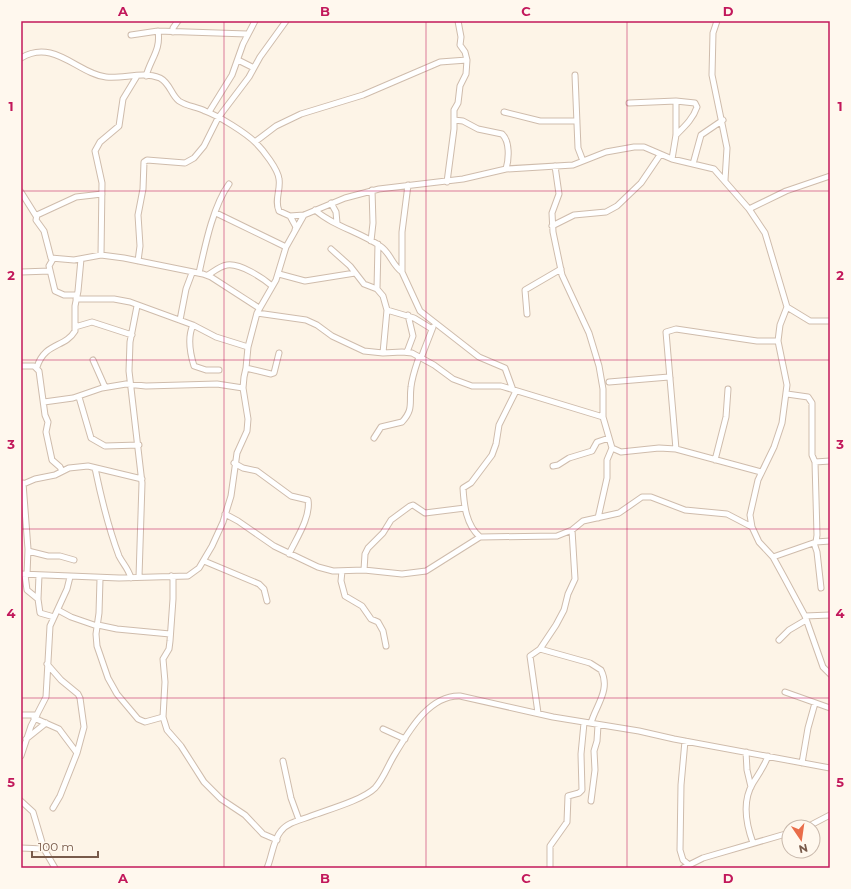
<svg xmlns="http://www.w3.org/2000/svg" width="851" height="889" font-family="Montserrat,sans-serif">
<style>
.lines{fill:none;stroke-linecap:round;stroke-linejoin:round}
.minor-casing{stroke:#cfbcac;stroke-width:7}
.minor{stroke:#fff;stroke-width:5}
.grid{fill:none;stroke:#c2185b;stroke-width:1;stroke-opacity:0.55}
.neatline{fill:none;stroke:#c2185b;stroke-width:1.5}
.grid-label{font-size:13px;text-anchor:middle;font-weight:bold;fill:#c2185b}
</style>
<rect width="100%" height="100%" fill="#fdf4e7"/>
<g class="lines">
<defs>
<path id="minor" d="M717,21l-4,12 -1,42 15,73 -2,32
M173,32v-4l5,-7
M131,35l27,-4 89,3
M21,58c33,-20 57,16 85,19 18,2 36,-6 54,1 10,5 11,17 19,23 7,5 18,6 26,10 14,5 41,22 51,32 7,7 22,26 23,36 2,11 -5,21 0,32l11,5 14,-1 41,-17 34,-9 84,-10 43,-10 67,-4 33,-13 28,-5h10l28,12 42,10 35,40 16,24 22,74 -7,18 -2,16 9,44 -5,38 -8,24 -16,33 -8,35 2,12 7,15 14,15 11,20 21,39 18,51 7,7
M238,60l16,8
M575,75l3,73 5,13
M146,76c5,-18 15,-26 12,-45
M629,103l47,-2 19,2 2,4c-4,12 -13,20 -21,28
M209,112l23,-37 11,-31 12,-23
M504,112l36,9h37
M454,120l9,1 15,8 24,5c8,7 7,25 4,35
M255,142l21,-16 25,-12 62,-19 77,-33 27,-2
M672,159l4,-24v-34
M693,164l8,-29 22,-15
M555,166l4,28 -7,19 1,19 9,43 27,58 10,33 4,23v28
M447,182l7,-53v-19l4,-7 2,-17 6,-12 1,-14 -2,-8 -5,-7 1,-8 -3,-16
M408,185l-6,47v40l18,39 59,46 26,11 8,22
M21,192l15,24
M102,194l-26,3 -39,18 -1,5 8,11 7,27 23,2 27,-5 23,3 79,16 8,3 48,31
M331,203l5,9 1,11
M749,209l37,-18 44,-15
M315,210c18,16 45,22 65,36 10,6 12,19 22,26
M216,213l70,34
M290,216l6,11 -1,3
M552,226l22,-11 32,-3 11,-6 24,-23 19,-28
M371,241l2,-18 -1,-33
M331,249l19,17 14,18 13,5 6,7 4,14 -4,43
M101,255l1,-72 -7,-32 5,-9 19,-16 4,-27 14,-23
M53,259l-4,7 6,25 9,4h13
M138,261l2,-15 -2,-31 5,-26 1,-27 3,-2 38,3 9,-5 10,-12 14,-28 31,-41 11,-20 26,-36
M21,272l29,-1
M199,273c6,-27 14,-67 30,-89
M279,274l26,7 50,-8
M208,275c5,-3 12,-9 19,-10 13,-2 36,13 45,21
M377,289l1,-45
M76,299h38l16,3 63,23 23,12 32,10
M137,306l-7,36 -1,29 13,112 -3,94
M787,307l23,14h20
M387,310l27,8 18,11
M257,313l49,7 11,5 15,11 32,15 19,2 19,-1 10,1 22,12 19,14 19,7h29l102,31 9,31 -5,12v18l-9,40
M527,314l-2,-24 36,-21
M180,320l6,-31 6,-16
M193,325c-6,13 -3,28 1,41l12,4h13
M75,327l17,-5 40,13
M407,352l6,-16 -5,-21
M421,358l12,-31
M93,360l12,27
M21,366h13l5,5 6,44 3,7 -2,10 6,28 8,7 2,4
M37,367c8,-25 28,-19 38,-36v-25l3,-15 3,-32
M246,368l25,6 3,-1 5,-20
M609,382l60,-5 1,1
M787,394l21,3 4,6v52l3,7
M79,397l12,41 14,8 34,-1
M44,402l29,-4 29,-10 24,-4 20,2 71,-2 26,4
M374,438l7,-11 21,-5c12,-13 7,-19 9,-35 1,-10 5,-21 8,-30
M612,448l9,4 38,-4 17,1 85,23
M676,449l-10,-117 10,-3 81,12h21
M715,460l11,-43 2,-28
M234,463l9,5 14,3 34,25 17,4c3,17 -12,39 -19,54
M553,466l5,-1 11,-7 23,-7 5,-9 12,-4
M95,468c6,29 13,59 24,88 4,8 9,12 12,22
M23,483l5,66 -1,26
M21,485l14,-6 20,-4 14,-7 19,-2 54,13
M225,514l13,7 36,25 44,21 15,4 31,-1 38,4 24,-3 54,-34 77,-1 15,-6 11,-9 36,-8 23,-16h9l34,13 42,4 25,13
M480,537c-14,-12 -16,-32 -17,-49l8,-5 21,-28 4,-11 3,-19 17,-34
M816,542l14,-1
M814,543l3,9 4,36
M28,551l20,5h12l14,4
M773,557l43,-15 1,-7 -2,-73 15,-1
M204,561l55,23 5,5 3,12
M364,570l1,-16 3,-6 15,-15 8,-13 19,-14 3,-1 12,8 40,-5
M342,571l-1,10 4,15 17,10 9,13 7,3 5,9 3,15
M21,574l98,4 69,-2 11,-8 13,-22 11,-24 8,-26 6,-43 10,-22 1,-12 -5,-31 1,-11 2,-9 2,-21 9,-34 19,-33 10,-33 18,-32
M25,575l2,15 11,9 2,14 14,4
M171,576l2,3v20l-3,42 -1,8 -6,10 2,23 -2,35 4,13 14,16 23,36 17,17 24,16 18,19 14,6
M100,579l-1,34 -3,21 1,12 11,32 9,16 21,25 7,3 18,-5
M38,599l1,-24
M58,610l13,7 26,9
M805,616l25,-1
M98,625l19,4 53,5
M779,640l10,-10 17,-10
M540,649l50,14 11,7c10,20 -5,35 -10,53
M47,664l14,16 17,14 2,4 4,29 -7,26
M785,692l45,16
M538,713l-8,-57 10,-7 16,-24 8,-15 4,-16 7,-15 -3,-49
M21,715h16
M34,718l25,11 18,24 -17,43 -7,12
M383,729l22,10
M26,739l20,-16
M685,741l-4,44 -1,65 3,10 5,4
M746,752l1,18 4,17
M21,756l10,-30 15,-29 4,-71 17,-37 3,-12
M283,761l8,37 8,22
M802,763l6,-35 7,-25
M21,801l12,11 11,37 11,19
M591,801l4,-31 -1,-19 3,-10 1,-16
M807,827l23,-12
M753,843c-7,-19 -11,-42 0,-60 6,-10 11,-16 15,-27
M21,848l23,1
M267,868c5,-11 6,-28 14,-37 7,-9 20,-11 30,-15 16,-6 52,-16 64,-28 9,-10 13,-23 20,-34 14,-23 34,-59 65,-58l93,21 86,14 35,8 156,29
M550,868v-22l17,-24 1,-26 11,-3 3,-3 -1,-36 3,-31
M683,868l20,-10 86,-25"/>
</defs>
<use href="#minor" class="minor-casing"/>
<use href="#minor" class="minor"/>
</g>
<path class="grid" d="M224,21v847M426,21v847M627,21v847M21,191h809M21,360h809M21,529h809M21,698h809"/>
<rect width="851" height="889" fill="none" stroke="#fff8ee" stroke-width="44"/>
<g transform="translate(801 839) rotate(167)"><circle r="19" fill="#fff8ee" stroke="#c9b9ac"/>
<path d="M0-3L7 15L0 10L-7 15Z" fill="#e96d4a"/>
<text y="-6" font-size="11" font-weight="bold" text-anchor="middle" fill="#785a4a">N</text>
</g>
<path d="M32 851v6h66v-6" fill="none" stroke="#785a4a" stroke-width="2"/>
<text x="38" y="851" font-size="12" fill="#785a4a" stroke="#fff8ee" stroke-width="3" paint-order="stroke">100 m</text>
<rect x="22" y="22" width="807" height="845" class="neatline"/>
<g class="grid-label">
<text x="123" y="16">A</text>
<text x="325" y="16">B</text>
<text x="526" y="16">C</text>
<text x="728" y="16">D</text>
<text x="11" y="111">1</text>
<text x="840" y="111">1</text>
<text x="11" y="280">2</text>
<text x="840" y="280">2</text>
<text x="11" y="449">3</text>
<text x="840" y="449">3</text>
<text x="11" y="618">4</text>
<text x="840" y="618">4</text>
<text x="11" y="787">5</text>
<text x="840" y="787">5</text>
<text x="123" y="883">A</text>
<text x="325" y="883">B</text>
<text x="526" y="883">C</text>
<text x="728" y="883">D</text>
</g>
</svg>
